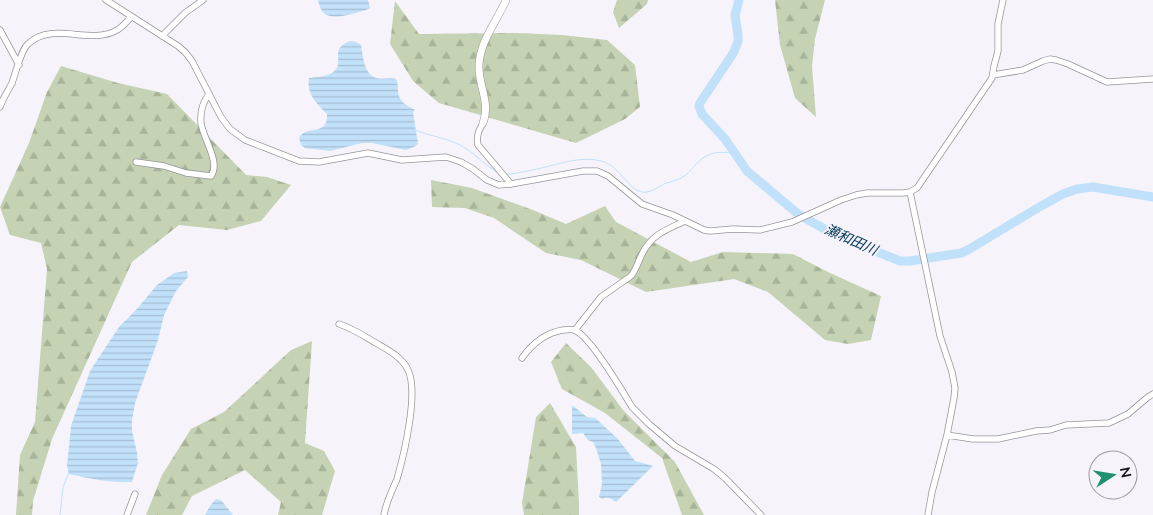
<svg xmlns="http://www.w3.org/2000/svg" width="1153" height="515" font-family="'Nunito Sans','Noto Sans JP',sans-serif">
<style>
.forest{fill:url(#forest-firs)}
.water{fill:url(#water-rules)}
.lines{fill:none;stroke-linecap:round;stroke-linejoin:round}
.stream{stroke:#c1e0f9;stroke-width:1}
.river{stroke:#c1e0f9;stroke-width:9}
.minor-casing{stroke:#96949a;stroke-width:7}
.tertiary-casing{stroke:#96949a;stroke-width:8}
.minor{stroke:#fff;stroke-width:5.5}
.tertiary{stroke:#fff;stroke-width:7}
.labels{text-anchor:middle;dominant-baseline:central;stroke-width:4;stroke-linejoin:round;paint-order:stroke}
.water-label{font-size:14px;font-style:italic;fill:#003657;stroke:#f6f4fa}
</style>
<defs>
<pattern id="forest-firs" width="22" height="20" patternUnits="userSpaceOnUse" patternTransform="scale(1.25)"><rect width="22" height="20" fill="#c5d2b3"/><path d="M5 1l3.5 6h-7zM16 11l3.5 6h-7z" fill="#a8b499"/></pattern>
<pattern id="water-rules" width="6" height="5" patternUnits="userSpaceOnUse" patternTransform="scale(1.25)"><rect width="6" height="5" fill="#c1e0f9"/><path d="M0 2.5h6" fill="none" stroke="#a5bfd5"/></pattern>
</defs>
<rect width="100%" height="100%" fill="#f6f4fa"/>
<path class="forest" d="M617,0h31l-1,4 -28,24 -6,-16z
M775,0h50l-10,39 -3,27 4,51 -21,-19 -15,-53z
M395,1l24,33 97,-1 46,2 45,5 28,25 5,42 -15,12 -49,24 -137,-40 -26,-22 -23,-37z
M61,66l57,17 49,11 79,81 21,2 24,8 -30,36 -34,9 -48,-5 -47,37 -80,177 -19,62 -1,14h-16l4,-60 15,-33 12,-153 -6,-26 -31,-8 -10,-28 29,-64 18,-51z
M431,180l41,8 61,22 33,14 39,-18 11,16 75,40 32,-10 70,2 37,19 51,23 -10,44 -23,4 -23,-4 -57,-48 -34,-13 -88,13 -65,-32 -35,-7 -52,-35 -29,-10 -33,-1z
M312,341l-7,102 19,8 11,20 -13,44h-44l3,-13 -36,-32 -53,26 -10,19h-36l16,-40 29,-46 33,-17 67,-62z
M566,343l25,24 32,43 52,52 29,53h-22l-20,-57 -57,-45 -43,-24 -11,-27z
M550,403l26,44 3,57v11h-55l-2,-12 14,-86z"/>
<path class="water" d="M318,0h50l2,8 -4,2c-11,3 -35,12 -43,2 -3,-3 -4,-9 -5,-12z
M350,41l6,1 5,3c2,11 3,29 15,33 6,2 13,-1 20,1 3,6 1,11 3,17 2,7 10,11 16,14l-2,2 5,32 -4,3 -8,3 -34,-7h-10l-32,8 -25,-3 -4,-3 -2,-7c8,-14 29,-1 28,-24 -10,-10 -21,-20 -18,-36 7,-1 16,-1 23,-5 15,-10 -5,-23 18,-32z
M187,271l1,6 -12,14 -12,24 -6,25 -23,63 -3,17v11l5,22 1,10 -6,19c-20,1 -40,-3 -59,-7l-4,-1 -2,-8 4,-40 19,-55 29,-44 17,-17 21,-25 17,-12z
M572,405l15,12 8,1 23,21 6,8 11,14 18,5 -37,36c-4,-3 -9,-6 -14,-3l-3,-2 3,-13 -1,-20 -5,-16 -3,-6 -5,-2 -5,-7 -11,1z
M216,499l5,1 12,15h-28l5,-9z"/>
<g class="lines">
<path class="stream" d="M415,130c15,6 32,8 47,16 13,7 22,19 35,26
M506,174h5c12,-2 23,-4 34,-7 18,-4 37,-11 56,-6 20,4 28,34 46,31 6,-1 11,-5 17,-8 8,-3 17,-4 24,-11 7,-7 13,-16 23,-19 7,-3 15,-1 23,-1
M60,515l3,-28 6,-14"/>
<path class="river" d="M739,0l-4,15 3,20v6l-4,11 -34,51 -1,3 3,8 23,25 22,32 51,43 37,21 65,26h10l51,-8 7,-3 73,-44 22,-12 14,-5 16,-2 60,10"/>
<defs>
<path id="minor" d="M106,0l72,46 7,6 7,9 29,56 9,12 15,11 54,21 20,1 49,-9 34,7 44,-3 15,5 12,7 14,11 12,5 12,-1 72,-13h14l11,5 34,28 31,11 31,15 6,1 23,-2 27,1 32,-8 49,-22 15,-5 11,-2h36l7,-1 7,-4 75,-110 2,-12 4,-15v-27l5,-24
M0,30l19,35
M162,36l23,-23 18,-13
M993,75l30,-5 20,-9 7,-2 6,1 12,4 39,18 46,-3
M0,107c3,-9 8,-16 12,-24 4,-11 9,-33 16,-39 25,-24 62,2 89,-14 6,-3 10,-9 14,-13
M483,123c-4,7 -7,13 -5,22l33,39
M136,162l28,4 22,7 25,3c10,-13 -8,-38 -10,-53 -1,-10 2,-21 8,-29
M910,192l30,144 12,36 3,16 -1,10 -7,37 -15,57 -4,23
M339,324c13,4 25,12 37,19 12,7 26,14 32,27 11,22 -4,85 -11,109 -5,12 -11,23 -13,36
M575,330l26,-33 30,-21c5,-6 7,-14 11,-22 10,-20 24,-24 43,-33
M522,358c10,-14 23,-25 41,-28 3,0 8,-1 11,0 15,4 49,62 58,77l17,17 26,22 39,23 11,9 36,37
M947,435l26,4h25l38,-8 14,-1 16,-5 43,-2 19,-9 20,-17 5,-3
M127,515l8,-21"/>
<path id="tertiary" d="M483,123c8,-21 -5,-37 -4,-58 1,-24 18,-44 27,-65"/>
</defs>
<use href="#minor" class="minor-casing"/>
<use href="#tertiary" class="tertiary-casing"/>
<use href="#minor" class="minor"/>
<use href="#tertiary" class="tertiary"/>
</g>
<g class="labels">
<g class="water-label">
<text transform="translate(851 240) rotate(24)">瀬和田川</text>
</g>
</g>
<g transform="translate(1113 475) rotate(78)"><circle r="24" fill="#f6f4fa" stroke="#9c9ba0"/>
<path d="M0-4L9 19L0 12L-9 19Z" fill="#209071"/>
<text y="-8" font-size="14" font-weight="bold" text-anchor="middle" fill="#161618">N</text>
</g>
</svg>
